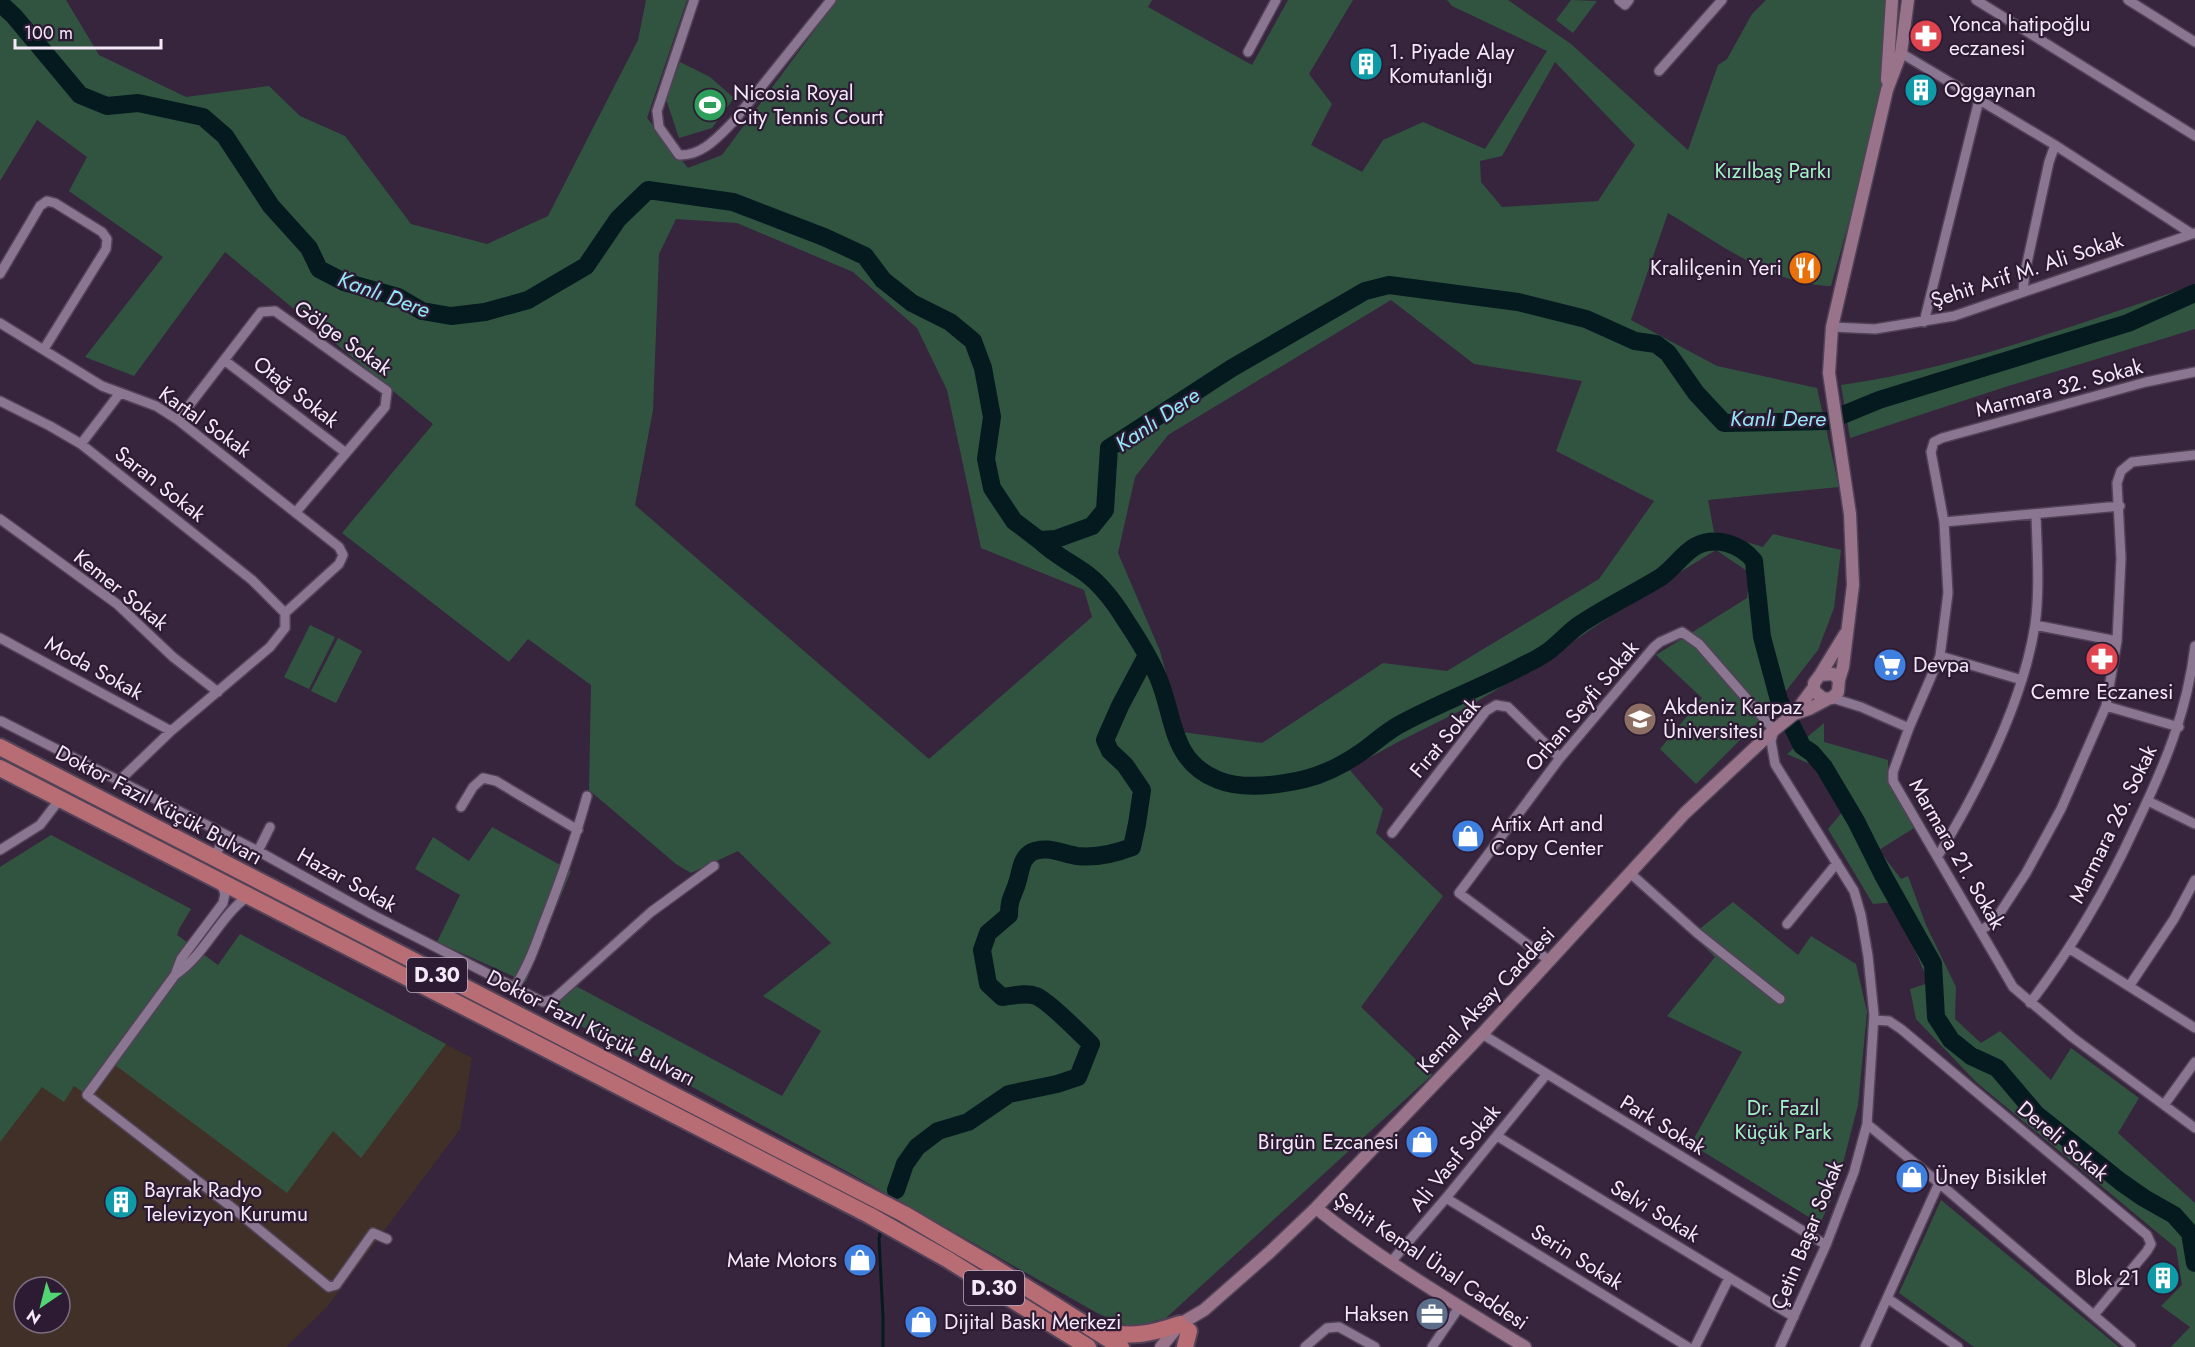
<svg xmlns="http://www.w3.org/2000/svg" width="2195" height="1347" font-family="Jost,sans-serif">
<style>
.commercial{fill:#413027;fill-rule:evenodd}
.green{fill:#315441;fill-rule:evenodd}
.lines{fill:none;stroke-linecap:round;stroke-linejoin:round}
.stream{stroke:#051a1f;stroke-width:3}
.river{stroke:#051a1f;stroke-width:18}
.street-casing{stroke:#524257;stroke-width:12}
.secondary-casing{stroke:#524257;stroke-width:15}
.highway-casing{stroke:#524257;stroke-width:20}
.street{stroke:#8b7692;stroke-width:9}
.secondary{stroke:#987389;stroke-width:12}
.highway{stroke:#b86d74;stroke-width:16}
.labels{text-anchor:middle;dominant-baseline:central;stroke-width:4.5;stroke-linejoin:round;paint-order:stroke}
.shield{fill:#2d1b33;stroke:#b9abbe;stroke-width:1.5}
.shield-label{font-size:20px;font-weight:bold;fill:#f5e9f9}
.poi-label{font-size:21px;fill:#f5e9f9;stroke:#2d1b33;text-anchor:start}
.park-label{font-size:21px;fill:#a0f4c6;stroke:#2d1b33}
.street-label{font-size:21px;fill:#f5e9f9;stroke:#2d1b33}
.water-label{font-size:22px;font-style:italic;fill:#95e5f9;stroke:#2d1b33}
</style>
<rect width="100%" height="100%" fill="#37253d"/>
<path class="commercial" d="M51,835l140,74 -12,20 -2,6 41,30 22,-31 232,124 -12,71 -133,178 -41,40h-286v-480zM24,1287h36v36h-36z"/>
<path class="green" d="M0,0h66l33,55 87,42 83,-11 31,30 45,20 66,88 76,20 61,-28 90,-176 8,-40h41l-40,118 41,50 34,-13 115,-155h315l-4,7 104,58 36,-65h65l-44,74 23,30 -21,41 51,27 21,-32 40,-18 62,27 62,-98 -95,-45 -5,-6h61l63,44 117,106 30,-85 9,-6 25,-45 14,-14h129l-13,87 -22,95 -29,104c-58,-1 -114,-44 -163,-73l-37,107 86,46 100,22 22,99 -131,13 6,32 49,15 10,-13 68,16 -7,58 -16,42 -43,55 -79,79 -36,-35 42,-51 -46,-43 91,-57 3,-25 -34,-23 -83,51 -98,66 -71,42 -66,33 -49,27 34,40 -7,24 67,63 -82,111 71,68 -266,243 -35,9 -32,-13 -244,-138 -305,-167 24,-24 208,111 39,-65 -58,-35 68,-53 -93,-92 -47,22 -15,-9 -87,-74 2,-105 -63,-46 -19,23 -167,-129 91,-109 -208,-172 -91,124 -49,-19 78,-100 -94,-66 18,-34 -50,-37 -37,61zM1555,62l80,83 -37,56 -96,6 -21,-25 -1,-21 22,-5zM676,219l61,4 116,49 64,56 30,62 34,158 103,42 8,27 -163,142 -294,-254 18,-95 6,-156zM1391,300l83,64 108,17 -26,70 98,50 -55,78 -152,92 -64,-8 -121,80 -80,-11 -22,-81 -42,-98 17,-76 33,-42z
M1571,0l26,1 -24,32 -17,-13z
M680,62l30,15 24,21 -22,30 -33,10 -13,-39z
M2195,285v44l-190,58 -155,51 -9,-53c121,-17 238,-62 354,-100z
M310,625l25,12 -26,52 -25,-12z
M338,638l24,13 -26,52 -25,-12z
M1824,723v19l64,18v22l26,46 -35,22 22,29 7,-3 18,49 30,62 -1,32 26,24 19,-12 51,49 20,-32 68,50 -21,35 77,70v144h-24l19,-20 -29,-21 21,-21 -6,-37 -200,-166 -60,-63 -6,-30 19,-6 -35,-81 -21,2 -45,-75 16,-19 -27,-43 -30,-13z
M492,827l79,44 -45,111 -89,-40 23,-47 -45,-26 18,-32 36,24z
M51,835l140,74 -12,20 -2,6 41,30 22,-31 206,110 -85,114 -28,-27 -46,62 -176,-131 -24,33 -13,-9 -10,16 -22,-15 -42,55v-275z
M1733,902l65,53 13,-19 45,28 11,48 -9,93 -21,81 -17,38 -129,-80 51,-92 -75,-36 48,-59 -23,-22z
M1941,1200l178,147h-145l-75,-54z"/>
<g class="lines">
<path class="stream" d="M891,1202l5,-12
M881,1228l-2,11 4,78v30"/>
<path class="river" d="M0,3l14,13 66,79 27,11 31,-3 65,14 22,19 46,70 38,42 10,21 25,13 54,15 24,14 29,5 34,-4 43,-12 58,-34 32,-47 30,-29 85,12 91,35 41,19 18,24 29,23 38,19 23,19 10,27 9,49 -6,42 6,29 22,33 25,19 17,-1 36,-13 13,-16 4,-62 123,-80 133,-77 24,-6 129,17 68,17 49,22 21,3 12,9 28,40 28,30 104,-2 51,-21 249,-77 67,-30
M1039,540c13,13 29,21 45,32 17,12 31,31 42,49 10,15 25,40 32,56 17,40 12,84 60,103 25,10 61,5 87,-1 20,-5 41,-16 58,-28 11,-8 22,-18 34,-25 41,-23 87,-39 129,-62 7,-3 14,-7 20,-11 13,-9 23,-22 36,-30 26,-17 53,-30 79,-46 13,-9 22,-24 35,-31 20,-10 45,-2 58,15l8,76 17,63 23,46 10,7 12,14 32,54 27,54 50,89 3,53 15,23 20,16 26,12 39,46 85,68 23,16 30,17 16,18 5,30
M896,1190l9,-26 12,-17 21,-16 30,-9 41,-28 48,-10 21,-7 13,-33c-10,-10 -44,-44 -55,-48 -10,-4 -24,0 -34,1l-14,-13 -6,-34 6,-17 21,-18c0,-19 5,-19 9,-35 3,-10 3,-22 14,-28 14,-7 31,2 45,4 20,2 37,-2 55,-9l5,-23 5,-34 -17,-25 -15,-14 -5,-11 15,-34 26,-49"/>
<defs>
<path id="street" d="M694,0l-37,111 2,16 20,28c23,1 39,-18 54,-33l98,-122
M1619,0l6,5 4,-5
M1976,0l219,136
M2128,0l67,42
M1248,52l28,-52
M1901,53l154,92 137,89
M1659,71l63,-71
M0,274l40,-68 7,-5 8,2 47,29 5,7 -1,10 -62,100
M2023,291l2,-19 24,-110 6,-17
M1924,322l55,-222
M0,323l102,63 54,20 22,14 161,127 4,8 -4,9 -54,49
M1832,327l43,2 79,-13 241,-83
M224,360l122,93
M2195,372l-49,10 -204,56 -8,4 -3,10 13,70 4,71 -8,63 -31,72 -16,44v9l120,206 59,50 123,91
M0,401l50,25 31,18 171,136 33,33
M178,420l83,-108 14,-1 112,80 -2,16 -89,105
M81,444l39,-51
M0,519l117,85 56,53 45,35
M1944,522l176,-16
M2035,625l82,16
M0,638l171,93
M1940,656l82,24
M1832,698l29,9 48,21
M2106,706l73,21
M1,721l257,130 113,63 172,88 11,-3 97,-87 63,-46
M120,780l51,-49 99,-84 15,-19v-15
M2148,801l47,23
M461,807l12,-20 10,-9 13,3 82,49
M1392,833l94,-122 10,-6 12,2 52,51
M0,850l40,-25 20,-26
M258,851l12,-24
M1938,856c40,-66 85,-154 97,-231 5,-35 2,-75 1,-110
M214,859l11,-24
M1630,873l67,60 83,66
M221,883l4,11 -2,9 -42,56 -6,16 -88,120 152,118 90,74 7,-2 37,-52 14,6
M1787,924l50,-61
M1981,930l13,-8 32,-49 35,-64 45,-103 11,-65 4,-83 -4,-75 4,-12 11,-9 63,-7
M2070,949l125,79
M1550,961l-91,-68 101,-135 94,-111 6,-5 22,-10 17,12 75,86 -3,11 4,23 79,127 7,24 7,41 6,59 -7,109 -13,48 -28,73 -46,102
M175,975c30,-20 44,-58 73,-79
M2130,985l44,-66 21,-39
M514,988c13,-19 21,-41 29,-63 17,-43 32,-85 44,-129
M2030,1003c42,-55 76,-113 105,-176 29,-60 52,-114 60,-181
M1874,1020l15,1 12,8 246,206 4,9 -4,7 -53,64
M1482,1034l344,211
M2164,1105l31,-43
M1867,1124l72,59 192,164
M1497,1136l297,181
M1446,1198l242,149
M1390,1263l56,-65 100,-123
M1887,1298l71,49
M1305,1347l22,-19 12,-1 36,20
M1432,1347l28,-41
M1695,1347l34,-69
M1865,1347l74,-164"/>
<path id="secondary" d="M1887,80l5,-80
M1820,675l25,-41
M1839,680l-6,-6 -13,1 -6,8v8l10,8 8,-1 6,-6 1,-12 4,-13 10,-82 -3,-71 -21,-141 3,-46 55,-237 14,-37 7,-53
M1794,714l15,-5 19,-10
M1316,1208c65,52 138,95 209,139
M1161,1347l19,-23 24,-14 66,-58 46,-44 166,-174 203,-221 89,-83 20,-16 20,-27"/>
<path id="highway" d="M0,747l904,467 88,52 129,81
M0,768l869,447 78,44 141,88
M1102,1330c27,9 52,3 78,-6
M1185,1347l4,-16"/>
</defs>
<use href="#street" class="street-casing"/>
<use href="#secondary" class="secondary-casing"/>
<use href="#highway" class="highway-casing"/>
<use href="#street" class="street"/>
<use href="#secondary" class="secondary"/>
<use href="#highway" class="highway"/>
</g>
<defs>
<symbol id="pharmacy-disc" viewBox="-11 -11 22 22"><circle r="9.5" fill="#e0444e" stroke="#2d1b33"/><path d="M-2-6h4v4h4v4h-4v4h-4v-4h-4v-4h4Z" fill="#fff"/></symbol>
<symbol id="building-disc" viewBox="-11 -11 22 22"><circle r="9.5" fill="#0f9aa8" stroke="#2d1b33"/><path d="M-4-6H4V6H1V3H-1V6H-4ZM-2.5-4.3h1.7v1.8h-1.7ZM.8-4.3h1.7v1.8H.8ZM-2.5-1h1.7V.8h-1.7ZM.8-1h1.7V.8H.8Z" fill="#fff"/></symbol>
<symbol id="stadium-disc" viewBox="-11 -11 22 22"><circle r="9.5" fill="#2e9e5b" stroke="#2d1b33"/><path d="M0-5a6.5 5 0 1 0 0 10a6.5 5 0 1 0 0-10ZM-3.5-1.8h7v3.6h-7Z" fill="#fff"/></symbol>
<symbol id="restaurant-disc" viewBox="-11 -11 22 22"><circle r="9.5" fill="#e8710a" stroke="#2d1b33"/><path d="M-5-6h1v4h1v-4h1v4h1v-4h1v5L-1.5 .5V6h-2V.5L-5-1ZM5-6V6H3V1.5H1.5Q1.5-4 5-6Z" fill="#fff"/></symbol>
<symbol id="supermarket-disc" viewBox="-11 -11 22 22"><circle r="9.5" fill="#3f7fe0" stroke="#2d1b33"/><path d="M-6-5.5h2.5l.6 2H6L4.5 2H-2.5L-4.4-4H-6ZM-1.5 3.2a1.3 1.3 0 1 0 .1 0ZM3 3.2a1.3 1.3 0 1 0 .1 0Z" fill="#fff"/></symbol>
<symbol id="university-disc" viewBox="-11 -11 22 22"><circle r="9.5" fill="#8d6e63" stroke="#2d1b33"/><path d="M0-5L7-2L0 1L-7-2ZM-4 1L0 2.5L4 1V4Q0 6-4 4Z" fill="#fff"/></symbol>
<symbol id="shop-disc" viewBox="-11 -11 22 22"><circle r="9.5" fill="#3f7fe0" stroke="#2d1b33"/><path d="M-5-2.5h2.3a2.7 3.5 0 0 1 5.4 0H5L5.5 6h-11ZM-1.5-2.5h3a1.5 2.3 0 0 0-3 0Z" fill="#fff"/></symbol>
<symbol id="office-disc" viewBox="-11 -11 22 22"><circle r="9.5" fill="#5c6f8a" stroke="#2d1b33"/><path d="M-6-3h4V-5.5h4V-3h4V5H-6ZM-1-4.5V-3h2v-1.5ZM-6 0V1H6V0Z" fill="#fff"/></symbol>
</defs>
<g fill-rule="evenodd">
<use href="#pharmacy-disc" x="1907" y="17" width="38" height="38"/>
<use href="#building-disc" x="1347" y="45" width="38" height="38"/>
<use href="#building-disc" x="1902" y="71" width="38" height="38"/>
<use href="#stadium-disc" x="691" y="86" width="38" height="38"/>
<use href="#restaurant-disc" x="1786" y="249" width="38" height="38"/>
<use href="#pharmacy-disc" x="2083" y="640" width="38" height="38"/>
<use href="#supermarket-disc" x="1871" y="646" width="38" height="38"/>
<use href="#university-disc" x="1621" y="700" width="38" height="38"/>
<use href="#shop-disc" x="1449" y="817" width="38" height="38"/>
<use href="#shop-disc" x="1403" y="1123" width="38" height="38"/>
<use href="#shop-disc" x="1893" y="1158" width="38" height="38"/>
<use href="#building-disc" x="102" y="1183" width="38" height="38"/>
<use href="#shop-disc" x="841" y="1241" width="38" height="38"/>
<use href="#building-disc" x="2144" y="1259" width="38" height="38"/>
<use href="#office-disc" x="1413" y="1295" width="38" height="38"/>
<use href="#shop-disc" x="902" y="1303" width="38" height="38"/>
</g>
<g class="labels">
<g class="shield">
<rect x="407" y="958" width="60" height="34" rx="4.5"/>
<rect x="964" y="1271" width="60" height="34" rx="4.5"/>
</g>
<g class="shield-label">
<text x="437" y="975">D.30</text>
<text x="994" y="1288">D.30</text>
</g>
<g class="poi-label">
<text x="1949" y="24">Yonca hatipoğlu<tspan x="1949" dy="24">eczanesi</tspan></text>
<text x="1389" y="52">1. Piyade Alay<tspan x="1389" dy="24">Komutanlığı</tspan></text>
<text x="1944" y="90">Oggaynan</text>
<text x="733" y="93">Nicosia Royal<tspan x="733" dy="24">City Tennis Court</tspan></text>
<text x="1782" y="268" text-anchor="end">Kralilçenin Yeri</text>
<text x="1913" y="665">Devpa</text>
<text x="2102" y="692" text-anchor="middle">Cemre Eczanesi</text>
<text x="1663" y="707">Akdeniz Karpaz<tspan x="1663" dy="24">Üniversitesi</tspan></text>
<text x="1491" y="824">Artix Art and<tspan x="1491" dy="24">Copy Center</tspan></text>
<text x="1399" y="1142" text-anchor="end">Birgün Ezcanesi</text>
<text x="1935" y="1177">Üney Bisiklet</text>
<text x="144" y="1190">Bayrak Radyo<tspan x="144" dy="24">Televizyon Kurumu</tspan></text>
<text x="837" y="1260" text-anchor="end">Mate Motors</text>
<text x="2140" y="1278" text-anchor="end">Blok 21</text>
<text x="1409" y="1314" text-anchor="end">Haksen</text>
<text x="944" y="1322">Dijital Baskı Merkezi</text>
</g>
<g class="park-label">
<text x="1773" y="171">Kızılbaş Parkı</text>
<text x="1783" y="1108">Dr. Fazıl<tspan x="1783" dy="24">Küçük Park</tspan></text>
</g>
<g class="street-label">
<text transform="translate(2027 270) rotate(-18)">Şehit Arif M. Ali Sokak</text>
<text transform="translate(343 338) rotate(35)">Gölge Sokak</text>
<text transform="translate(2059 388) rotate(-15)">Marmara 32. Sokak</text>
<text transform="translate(296 392) rotate(38)">Otağ Sokak</text>
<text transform="translate(205 422) rotate(35)">Kartal Sokak</text>
<text transform="translate(160 484) rotate(38)">Saran Sokak</text>
<text transform="translate(121 590) rotate(39)">Kemer Sokak</text>
<text transform="translate(94 668) rotate(29)">Moda Sokak</text>
<text transform="translate(1582 706) rotate(-50)">Orhan Seyfi Sokak</text>
<text transform="translate(1445 738) rotate(-50)">Fırat Sokak</text>
<text transform="translate(159 805) rotate(28)">Doktor Fazıl Küçük Bulvarı</text>
<text transform="translate(2113 824) rotate(-64)">Marmara 26. Sokak</text>
<text transform="translate(1957 854) rotate(60)">Marmara 21. Sokak</text>
<text transform="translate(347 880) rotate(29)">Hazar Sokak</text>
<text transform="translate(1486 1000) rotate(-47)">Kemal Aksay Caddesi</text>
<text transform="translate(591 1028) rotate(27)">Doktor Fazıl Küçük Bulvarı</text>
<text transform="translate(1663 1125) rotate(31)">Park Sokak</text>
<text transform="translate(2063 1141) rotate(40)">Dereli Sokak</text>
<text transform="translate(1455 1158) rotate(-51)">Ali Vasıf Sokak</text>
<text transform="translate(1655 1211) rotate(31)">Selvi Sokak</text>
<text transform="translate(1807 1235) rotate(-68)">Çetin Başar Sokak</text>
<text transform="translate(1577 1257) rotate(32)">Serin Sokak</text>
<text transform="translate(1431 1261) rotate(34)">Şehit Kemal Ünal Caddesi</text>
</g>
<g class="water-label">
<text transform="translate(384 294) rotate(20)">Kanlı Dere</text>
<text x="1778" y="418">Kanlı Dere</text>
<text transform="translate(1157 419) rotate(-34)">Kanlı Dere</text>
</g>
</g>
<g transform="translate(42 1305) rotate(215)"><circle r="28" fill="#2d1b33" stroke="#7d6d82" stroke-width="1.5"/>
<path d="M0-4.5L10 22L0 15L-10 22Z" fill="#51d673"/>
<text y="-9" font-size="16" font-weight="bold" text-anchor="middle" fill="#f5e9f9">N</text>
</g>
<path d="M15 39v9h146v-9" fill="none" stroke="#f5e9f9" stroke-width="3"/>
<text x="24" y="39" font-size="18" fill="#f5e9f9" stroke="#2d1b33" stroke-width="4.5" paint-order="stroke">100 m</text>
</svg>
